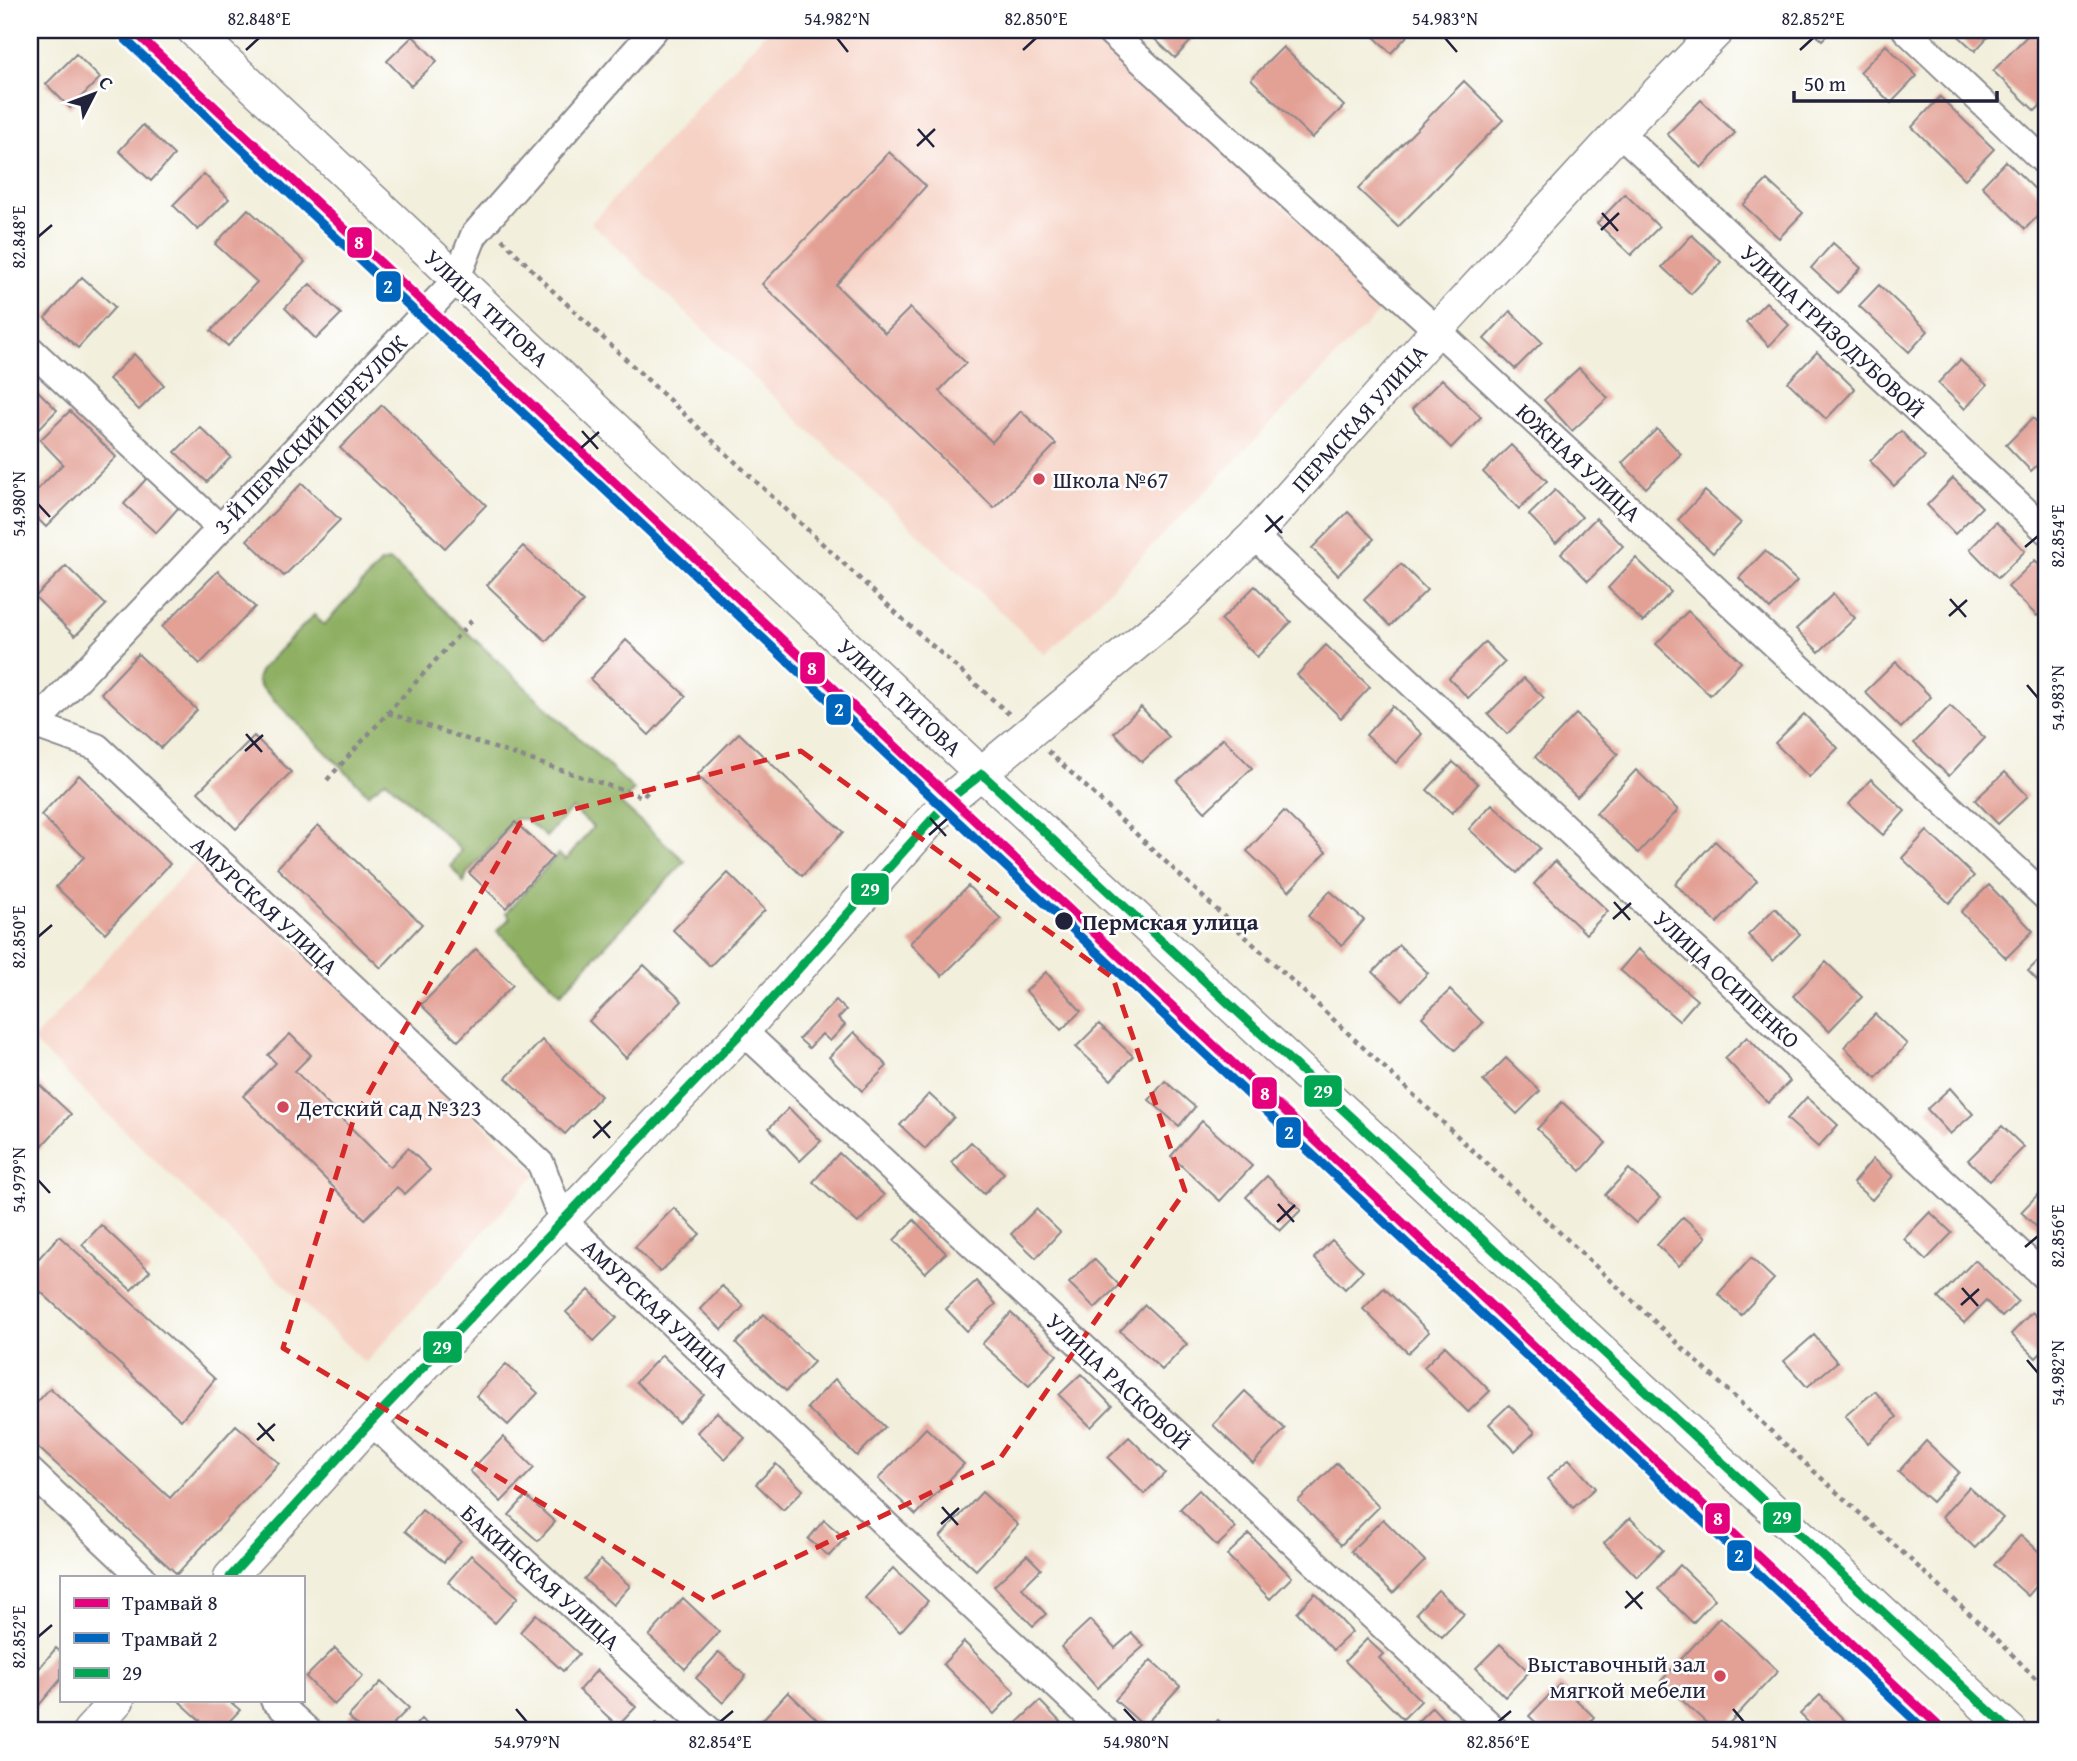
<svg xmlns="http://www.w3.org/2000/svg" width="2077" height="1761" font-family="'Gentium Book Plus',serif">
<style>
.built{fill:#f6d2c4}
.forest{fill:#8fb063;stroke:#58694f;stroke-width:2}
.building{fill:#e3a196}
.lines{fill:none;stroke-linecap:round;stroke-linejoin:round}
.minor-casing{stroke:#8a888c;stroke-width:30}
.tertiary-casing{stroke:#8a888c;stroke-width:35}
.path{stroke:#8a888c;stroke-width:4.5;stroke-dasharray:5 5;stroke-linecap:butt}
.minor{stroke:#fff;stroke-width:26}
.tertiary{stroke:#fff;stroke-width:32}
.bus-1-casing{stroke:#fff;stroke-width:14}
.bus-1{stroke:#00a651;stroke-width:9}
.tram-1-casing{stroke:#fff;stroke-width:14}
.tram-2-casing{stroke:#fff;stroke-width:14}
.tram-1{stroke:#e5007d;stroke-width:9}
.tram-2{stroke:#0065bd;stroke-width:9}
.marked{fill:none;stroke:#d62828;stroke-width:5;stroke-dasharray:14 9;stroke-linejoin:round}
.ticks{fill:none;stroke:#22223b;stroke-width:2.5}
.poi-dot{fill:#d1495b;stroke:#fff;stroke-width:2.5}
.stop-dot{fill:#22223b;stroke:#fff;stroke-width:2.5}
.labels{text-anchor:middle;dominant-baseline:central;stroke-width:5;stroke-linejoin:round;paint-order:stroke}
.street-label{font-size:23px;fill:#22223b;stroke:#fff}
.poi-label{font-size:23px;fill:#22223b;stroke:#fff;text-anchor:start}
.stop-label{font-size:23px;font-weight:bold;fill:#22223b;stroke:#fff;text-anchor:start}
.line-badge{stroke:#fff;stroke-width:2.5}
.badge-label{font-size:19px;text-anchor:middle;font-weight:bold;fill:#fff}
.neatline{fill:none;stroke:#22223b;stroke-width:2.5}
.ticks-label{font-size:18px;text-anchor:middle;fill:#22223b}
</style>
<rect width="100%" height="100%" fill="#fff"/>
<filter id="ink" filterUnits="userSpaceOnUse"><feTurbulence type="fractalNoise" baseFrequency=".0143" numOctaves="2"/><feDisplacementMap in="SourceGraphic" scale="14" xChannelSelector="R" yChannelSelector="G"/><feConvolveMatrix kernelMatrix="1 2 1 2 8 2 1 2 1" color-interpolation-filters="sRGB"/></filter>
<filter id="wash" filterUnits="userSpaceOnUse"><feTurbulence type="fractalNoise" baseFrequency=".00686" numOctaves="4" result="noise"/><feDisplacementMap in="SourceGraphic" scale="28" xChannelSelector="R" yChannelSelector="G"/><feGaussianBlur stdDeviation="1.57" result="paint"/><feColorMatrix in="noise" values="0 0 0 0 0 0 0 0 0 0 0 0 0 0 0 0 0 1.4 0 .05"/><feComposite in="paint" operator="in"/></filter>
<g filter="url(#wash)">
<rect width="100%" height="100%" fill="#f2efdc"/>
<path class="built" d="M768,30h323l297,273 -342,352 -455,-432z
M200,856l336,318 -171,189 -333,-322z"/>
<path class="forest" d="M388,561l8,4 238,225 -13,14 64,57 -124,132 -64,-62 13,-13 -4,-5 52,-59 8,6 27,-33 -21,-19 -26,29 -21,-18h-10l-48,54 -3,10 -13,-17 10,-16 -75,-70 -18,14 -108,-108 -3,-7 4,-10 53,-54 10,10 57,-62z"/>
<g id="blocks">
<path class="building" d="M30,30h11l-11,12z
M1145,30h56l-26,28z
M1367,30h46l-22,23z
M1811,30h21l-10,10z
M1952,30h42l-19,21z
M2031,32l16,16v51l-12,12 -42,-40z
M413,36l24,25 -26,25 -24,-25z
M1886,45l31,31 -26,27 -31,-31z
M1283,47l61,59 -32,32 -61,-59z
M76,54l24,24 -30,30 -24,-24z
M1464,81l39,39 -105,107 -40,-38z
M1940,97l54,52 -29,30 -53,-52z
M1701,100l34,33 -34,35 -34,-34z
M143,125l31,30 -23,26 -32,-30z
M889,152l37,34 -90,99 49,48 25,-25 56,55 -27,28 53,51 29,-31 35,33 -62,64 -232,-224z
M2006,161l41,40v5l-22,23 -43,-43z
M204,174l25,25 -31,31 -25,-25z
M1767,180l36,33 -24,25 -36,-33z
M1625,194l34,33 -28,28 -34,-32z
M248,209l57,53 -77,84 -17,-15 46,-49 -42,-38z
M1692,235l29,27 -30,32 -29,-27z
M1833,243l28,25 -23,25 -27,-25z
M30,256l8,8 -8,9z
M82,277l33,30 -37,41 -33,-30z
M310,284l31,30 -25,25 -31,-31z
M1879,285l49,46 -19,21 -50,-46z
M1766,302l23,23 -20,21 -23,-24z
M1510,311l32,31 -27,27 -31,-30z
M1817,352l38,37 -29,30 -38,-37z
M134,354l30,31 -25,25 -30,-31z
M1960,360l27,25 -22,24 -27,-26z
M1579,368l29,30 -36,33 -28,-31z
M1442,379l39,38 -30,31 -39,-39z
M30,383l27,27 -27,28z
M382,405l104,100 -41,43 -105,-100z
M70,411l46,46 -70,70 -16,-16v-14l33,-33 -23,-24z
M2033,418l14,15v23l-16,15 -25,-26z
M200,427l31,30 -24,25 -32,-30z
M1657,429l24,25 -35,34 -24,-25z
M1901,431l24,26 -31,29 -24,-25z
M1511,445l36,36 -28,28 -36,-37z
M147,478l32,29 -23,26 -32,-29z
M1953,478l29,29 -27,27 -28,-29z
M302,483l38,37 -56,56 -37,-36z
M1555,490l27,27 -26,26 -27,-28z
M1705,491l36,32 -28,30 -35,-33z
M1348,512l26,27 -36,36 -26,-27z
M1596,518l27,28 -35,35 -27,-28z
M1996,522l29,29 -27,27 -28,-29z
M523,546l60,56 -37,39 -59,-56z
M1765,551l32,30 -27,28 -31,-31z
M1636,558l35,34 -28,30 -35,-34z
M2035,560l12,13v32l-10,11 -29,-29z
M1401,564l26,26 -37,36 -26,-26z
M66,566l40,39 -31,31 -40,-39z
M218,571l37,36 -55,57 -38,-37z
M1255,586l36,36 -34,35 -36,-37z
M1833,594l22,24 -36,34 -23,-23z
M1688,611l53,51 -31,33 -54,-51z
M626,640l60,56 -37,39 -59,-56z
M1485,642l20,20 -37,36 -19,-20z
M1326,645l44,42 -29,31 -44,-43z
M138,654l59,56 -36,38 -60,-55z
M1896,662l35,35 -30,31 -36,-36z
M1524,678l20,20 -37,36 -19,-20z
M1392,706l30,28 -26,29 -30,-28z
M1950,706l35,32 -36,38 -35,-33z
M1141,707l28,30 -27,25 -28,-29z
M1576,714l42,40 -41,43 -42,-40z
M1804,714l34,34 -29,29 -34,-34z
M739,733l104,99 -41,44 -105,-101z
M254,736l37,36 -55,57 -38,-37z
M1223,738l29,30 -47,44 -28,-31z
M1453,762l25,22 -26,29 -25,-23z
M1636,770l42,40 -40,43 -42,-40z
M2005,772l23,24 -30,28 -23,-24z
M79,775l91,89 -65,69 -49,-46 28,-30 -43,-42z
M1871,779l34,32 -22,24 -34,-31z
M1492,804l48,44 -23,25 -48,-44z
M1284,811l42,41 -37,39 -42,-40z
M515,822l38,35 -47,51 -37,-35z
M318,825l104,99 -41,44 -104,-100z
M1927,831l47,45 -25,27 -47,-45z
M1715,841l42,40 -40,42 -42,-39z
M1555,861l53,50 -22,23 -52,-50z
M728,873l37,37 -55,56 -37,-36z
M1989,885l44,46 -27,27 -45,-46z
M968,886l33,33 -59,57 -32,-33z
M1330,891l34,29 -22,25 -34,-29z
M1775,908l25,26 -27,27 -25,-26z
M1399,945l29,28 -26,27 -29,-28z
M476,949l37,36 -55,56 -37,-36z
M1638,949l59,51 -18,21 -59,-51z
M2047,952v38l-19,-19z
M1826,962l36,35 -33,34 -36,-35z
M644,965l38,36 -56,57 -37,-37z
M1046,972l35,39 -20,19 -35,-39z
M1450,990l33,33 -28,27 -33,-33z
M836,1000l10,10 -8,8 7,7 -15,16 -8,-7 -13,14 -10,-9z
M1875,1014l32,30 -31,34 -32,-31z
M1099,1024l34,32 -22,24 -35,-33z
M854,1032l33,34 -25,25 -33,-34z
M290,1034l21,21 -16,16 95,96 18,-19 22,22 -25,24 -8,-7 -32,32 -122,-123 33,-33 -8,-8z
M1747,1037l43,44 -22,22 -43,-45z
M542,1040l59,56 -36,38 -59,-56z
M1506,1058l34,33 -23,23 -34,-33z
M30,1076l41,38 -41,45z
M1165,1081l30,26 -16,19 -30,-26z
M1950,1088l23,26 -23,20 -23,-25z
M929,1094l25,23 -29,32 -25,-24z
M1807,1097l31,28 -20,22 -31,-28z
M1562,1102l44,41 -25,28 -44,-42z
M789,1108l32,33 -21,20 -31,-33z
M1202,1121l50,45 -32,35 -49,-45z
M2002,1126l22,21 -34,34 -22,-21z
M971,1142l33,31 -20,21 -33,-32z
M839,1153l45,42 -26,28 -45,-41z
M1873,1159l20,17 -21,24 -19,-17z
M1629,1169l31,29 -24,25 -31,-28z
M1267,1176l34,34 -21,21 -34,-34z
M2047,1185v52l-26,-25z
M674,1208l26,26 -40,38 -25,-25z
M1036,1209l24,23 -24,26 -25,-24z
M1930,1212l22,21 -26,27 -22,-21z
M1683,1217l23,20 -27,29 -22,-21z
M914,1220l32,33 -21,20 -31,-33z
M101,1225l49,46 -19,19 -49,-45z
M59,1236l156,143 -34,41 -151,-138v-14z
M1332,1240l31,31 -18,18 -31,-31z
M1751,1258l23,21 -33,36 -23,-21z
M1094,1259l25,26 -24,23 -26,-25z
M1975,1260l43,41 -16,16 -16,-16 -22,22 -26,-25z
M976,1281l20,23 -29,27 -21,-22z
M722,1286l22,20 -22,24 -22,-21z
M1384,1288l45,44 -21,21 -45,-44z
M589,1290l28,28 -23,23 -28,-29z
M1145,1305l42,39 -25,26 -42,-39z
M2032,1312l15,15v20l-11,11 -25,-24z
M1011,1313l46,42 -28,31 -47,-42z
M764,1314l50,48 -28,29 -50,-48z
M1814,1335l23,27 -30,25 -23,-26z
M1445,1346l45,45 -22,21 -44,-45z
M662,1355l42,40 -26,27 -42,-40z
M506,1364l32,29 -30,32 -32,-29z
M1081,1374l31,32 -21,21 -32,-32z
M835,1379l50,48 -28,29 -50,-48z
M50,1388l120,110 66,-73 43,38 -102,111 -147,-134v-30z
M1245,1391l40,38 -32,34 -40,-38z
M1875,1391l22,26 -29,26 -23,-27z
M1509,1405l26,27 -20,19 -26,-27z
M717,1412l28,26 -20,21 -28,-27z
M926,1428l38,36 -48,51 -38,-36z
M503,1437l31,31 -33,34 -31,-31z
M1129,1437l36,36 -21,21 -36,-36z
M1926,1441l33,31 -27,30 -34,-30z
M1569,1459l26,29 -22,20 -26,-29z
M1337,1463l42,44 -38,38 -43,-44z
M776,1464l27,26 -20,20 -27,-26z
M1969,1487l34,31 -28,30 -33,-31z
M1199,1490l37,38 -19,18 -37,-37z
M982,1492l36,33 -42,45 -36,-33z
M526,1496l29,26 -17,19 -29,-26z
M422,1510l39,31 -17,21 -39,-31z
M1630,1518l33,32 -26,27 -33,-34z
M1383,1519l42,42 -32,32 -42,-42z
M824,1520l21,18 -16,18 -21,-17z
M1249,1534l43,43 -22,22 -43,-44z
M2021,1535l26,24v15l-19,22 -34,-31z
M471,1555l47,42 -23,26 -47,-41z
M1027,1555l14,14 -19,19 24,26 -13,12 -39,-40z
M601,1560l29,26 -17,19 -29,-26z
M1680,1565l35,34 -22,24 -35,-34z
M893,1568l35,33 -28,31 -35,-34z
M1438,1590l26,24 -22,23 -26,-24z
M1315,1593l37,39 -19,18 -36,-38z
M683,1598l36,34 -34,37 -36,-33z
M536,1614l43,40 -16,17 -43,-39z
M1720,1617l58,54 -56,60h-7l-54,-50z
M1090,1620l25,28 17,-15 12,13 -47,42 -36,-41z
M1367,1639l16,15 -4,4 42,43 -18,18 -58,-58z
M964,1642l51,50 -21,22 -51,-50z
M1500,1644l29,28 -24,25 -29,-29z
M56,1648l5,4v27l-31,37v-37z
M335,1648l28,28 -29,29 -28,-28z
M719,1652l27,24 -23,27 -27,-25z
M1151,1660l29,26 -36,40 -29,-26z
M597,1670l39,37 -18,19 -39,-36z
M381,1682l28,26 -23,23h-22l-16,-14z
M1560,1684l34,33 -13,14h-36l-16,-15z
M788,1692l36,34 -5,5h-63l-2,-2z
M1820,1695l32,33 -3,3h-32l-17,-17z
M182,1700h46l12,10 -20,21h-8l-32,-29z
M1040,1701l29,30h-53l-4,-4z
M1432,1707l23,24h-38l-4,-5z
M421,1719l14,12h-25z
M1218,1720l13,11h-23z
M656,1723l9,8h-17z"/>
</g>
</g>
<g filter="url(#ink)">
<use href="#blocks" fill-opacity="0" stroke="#8a888c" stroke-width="2"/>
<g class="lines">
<defs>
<path id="minor" d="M1108,30l329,300 610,568
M1906,30l141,134
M1619,132l428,399
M30,349l190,179
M1254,536l793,743
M30,723l67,24 444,417 21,56 543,511
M30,729l426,-449 18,-45 180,-205
M743,1031l753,700
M371,1422l339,309
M30,1471l112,106
M274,1700l34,31"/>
<path id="tertiary" d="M193,30l789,744 1029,957
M230,1577l141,-155 372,-391 208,-233 226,-188 77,-74 183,-206 182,-198 99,-102
M89,1731l29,-31"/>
</defs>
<use href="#minor" class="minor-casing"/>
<use href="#tertiary" class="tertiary-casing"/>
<path class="path" d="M502,239l51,52 354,332 102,91
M388,713l255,84 10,-12
M1048,751l758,713 191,175 50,51
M327,780l147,-162"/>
<use href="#minor" class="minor"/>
<use href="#tertiary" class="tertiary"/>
<defs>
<path id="bus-1" d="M230,1577l141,-155 372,-391 208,-233 31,-24 1029,957"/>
</defs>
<use href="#bus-1" class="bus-1-casing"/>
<use href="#bus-1" class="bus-1"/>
<defs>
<path id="tram-1" d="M133,30l1811,1701"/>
<path id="tram-2" d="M125,39l1801,1692"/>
</defs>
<use href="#tram-1" class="tram-1-casing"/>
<use href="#tram-2" class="tram-2-casing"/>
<use href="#tram-1" class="tram-1"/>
<use href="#tram-2" class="tram-2"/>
</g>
</g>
<path class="marked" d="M801,751l312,227 72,213 -186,269 -294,141 -422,-253 70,-227 167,-298z"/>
<path class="ticks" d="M837,38l11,14M1445,38l12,14M246,50l13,-12M1023,50l13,-12M1800,50l13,-12M918,129l16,18M917,146l18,-17M1602,213l16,18M1601,230l18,-17M38,237l14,-12M582,431l16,18M581,448l18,-16M38,504l12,13M1266,515l16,18M1265,532l18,-16M2025,547l13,-11M1950,599l16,18M1949,616l18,-16M2027,685l11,13M246,734l16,18M245,751l18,-16M930,818l16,18M929,835l18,-16M1614,902l16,18M1613,919l18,-16M38,937l14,-12M594,1120l16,18M593,1138l18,-17M38,1180l12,13M1278,1204l16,18M1277,1222l18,-17M2025,1247l13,-11M1962,1288l16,18M1961,1305l18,-16M2027,1360l11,13M258,1423l16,18M257,1440l18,-16M942,1507l16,18M941,1524l18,-16M1626,1591l16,18M1625,1608l18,-16M38,1637l14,-12M516,1709l11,13M1124,1709l12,13M1733,1709l11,13M720,1722l13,-11M1498,1722l13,-11"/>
<g class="poi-dot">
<circle cx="1039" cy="479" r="7"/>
<circle cx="283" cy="1107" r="7"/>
<circle cx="1720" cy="1676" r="7"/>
</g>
<circle class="stop-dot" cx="1064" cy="921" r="10"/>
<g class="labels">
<g class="street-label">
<text transform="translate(487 308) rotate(43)">УЛИЦА ТИТОВА</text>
<text transform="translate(1833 331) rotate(43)">УЛИЦА ГРИЗОДУБОВОЙ</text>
<text transform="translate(1359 418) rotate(-48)">ПЕРМСКАЯ УЛИЦА</text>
<text transform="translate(310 434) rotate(-46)">3-Й ПЕРМСКИЙ ПЕРЕУЛОК</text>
<text transform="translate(1579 462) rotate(43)">ЮЖНАЯ УЛИЦА</text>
<text transform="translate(900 697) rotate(43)">УЛИЦА ТИТОВА</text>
<text transform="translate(265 905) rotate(43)">АМУРСКАЯ УЛИЦА</text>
<text transform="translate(1727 979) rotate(43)">УЛИЦА ОСИПЕНКО</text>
<text transform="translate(656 1308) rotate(43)">АМУРСКАЯ УЛИЦА</text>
<text transform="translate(1119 1381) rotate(43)">УЛИЦА РАСКОВОЙ</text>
<text transform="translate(541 1577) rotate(42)">БАКИНСКАЯ УЛИЦА</text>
</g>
<g class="poi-label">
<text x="1053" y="479">Школа №67</text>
<text x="297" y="1107">Детский сад №323</text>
<text x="1706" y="1663" text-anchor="end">Выставочный зал<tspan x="1706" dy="26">мягкой мебели</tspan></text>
</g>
<g class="stop-label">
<text x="1082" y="921">Пермская улица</text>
</g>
</g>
<g class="line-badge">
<rect x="346" y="226" width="27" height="33" rx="7" fill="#e5007d"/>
<rect x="375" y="270" width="27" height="33" rx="7" fill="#0065bd"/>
<rect x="799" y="651" width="27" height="34" rx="7" fill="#e5007d"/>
<rect x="825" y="693" width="27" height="33" rx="7" fill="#0065bd"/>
<rect x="850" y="872" width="40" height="34" rx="7" fill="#00a651"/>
<rect x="1303" y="1074" width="40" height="34" rx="7" fill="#00a651"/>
<rect x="1251" y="1076" width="27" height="34" rx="7" fill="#e5007d"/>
<rect x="1275" y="1116" width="27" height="33" rx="7" fill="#0065bd"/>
<rect x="422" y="1330" width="41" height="34" rx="7" fill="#00a651"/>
<rect x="1762" y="1501" width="40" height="33" rx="7" fill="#00a651"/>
<rect x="1704" y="1502" width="27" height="33" rx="7" fill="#e5007d"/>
<rect x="1726" y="1539" width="27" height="33" rx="7" fill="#0065bd"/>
</g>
<g class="badge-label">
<text x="359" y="249">8</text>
<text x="388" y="293">2</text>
<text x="812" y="675">8</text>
<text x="839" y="716">2</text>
<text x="870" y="896">29</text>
<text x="1323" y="1098">29</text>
<text x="1265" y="1100">8</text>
<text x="1289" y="1139">2</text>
<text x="442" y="1354">29</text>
<text x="1782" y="1524">29</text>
<text x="1718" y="1525">8</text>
<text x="1739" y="1562">2</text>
</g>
<rect width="2077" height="1761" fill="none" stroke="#fff" stroke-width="77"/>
<rect x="60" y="1576" width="245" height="126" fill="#ffffff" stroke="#a7a7b1" stroke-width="2"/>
<rect x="74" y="1598" width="35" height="10" fill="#e5007d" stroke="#a7a7b1" stroke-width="2"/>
<text x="122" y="1610" font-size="21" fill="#22223b">Трамвай 8</text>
<rect x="74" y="1633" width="35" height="10" fill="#0065bd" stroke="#a7a7b1" stroke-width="2"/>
<text x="122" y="1646" font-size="21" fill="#22223b">Трамвай 2</text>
<rect x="74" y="1668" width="35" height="10" fill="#00a651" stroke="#a7a7b1" stroke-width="2"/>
<text x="122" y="1680" font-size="21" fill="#22223b">29</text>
<g transform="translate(94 94) rotate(48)" stroke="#ffffff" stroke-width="5" paint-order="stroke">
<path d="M0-5L12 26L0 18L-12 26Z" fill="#22223b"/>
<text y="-10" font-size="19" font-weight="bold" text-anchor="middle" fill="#22223b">С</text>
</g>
<path d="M1794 91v10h203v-10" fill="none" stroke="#22223b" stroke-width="3.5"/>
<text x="1804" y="91" font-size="21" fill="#22223b" stroke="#ffffff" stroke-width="5" paint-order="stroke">50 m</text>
<rect x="38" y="38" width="2000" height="1684" class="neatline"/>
<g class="ticks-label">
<text x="259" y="25">82.848°E</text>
<text x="837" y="25">54.982°N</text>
<text x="1036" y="25">82.850°E</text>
<text x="1445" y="25">54.983°N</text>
<text x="1813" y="25">82.852°E</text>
<text transform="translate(19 237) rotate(-90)" y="6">82.848°E</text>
<text transform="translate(19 504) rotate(-90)" y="6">54.980°N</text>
<text transform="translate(2058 536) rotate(-90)" y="6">82.854°E</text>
<text transform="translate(2058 698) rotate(-90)" y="6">54.983°N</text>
<text transform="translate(19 937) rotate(-90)" y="6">82.850°E</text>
<text transform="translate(19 1180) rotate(-90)" y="6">54.979°N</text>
<text transform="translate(2058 1236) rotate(-90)" y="6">82.856°E</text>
<text transform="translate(2058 1373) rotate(-90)" y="6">54.982°N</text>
<text transform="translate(19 1637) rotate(-90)" y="6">82.852°E</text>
<text x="527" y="1748">54.979°N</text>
<text x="720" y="1748">82.854°E</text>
<text x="1136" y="1748">54.980°N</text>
<text x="1498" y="1748">82.856°E</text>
<text x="1744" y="1748">54.981°N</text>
</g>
</svg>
